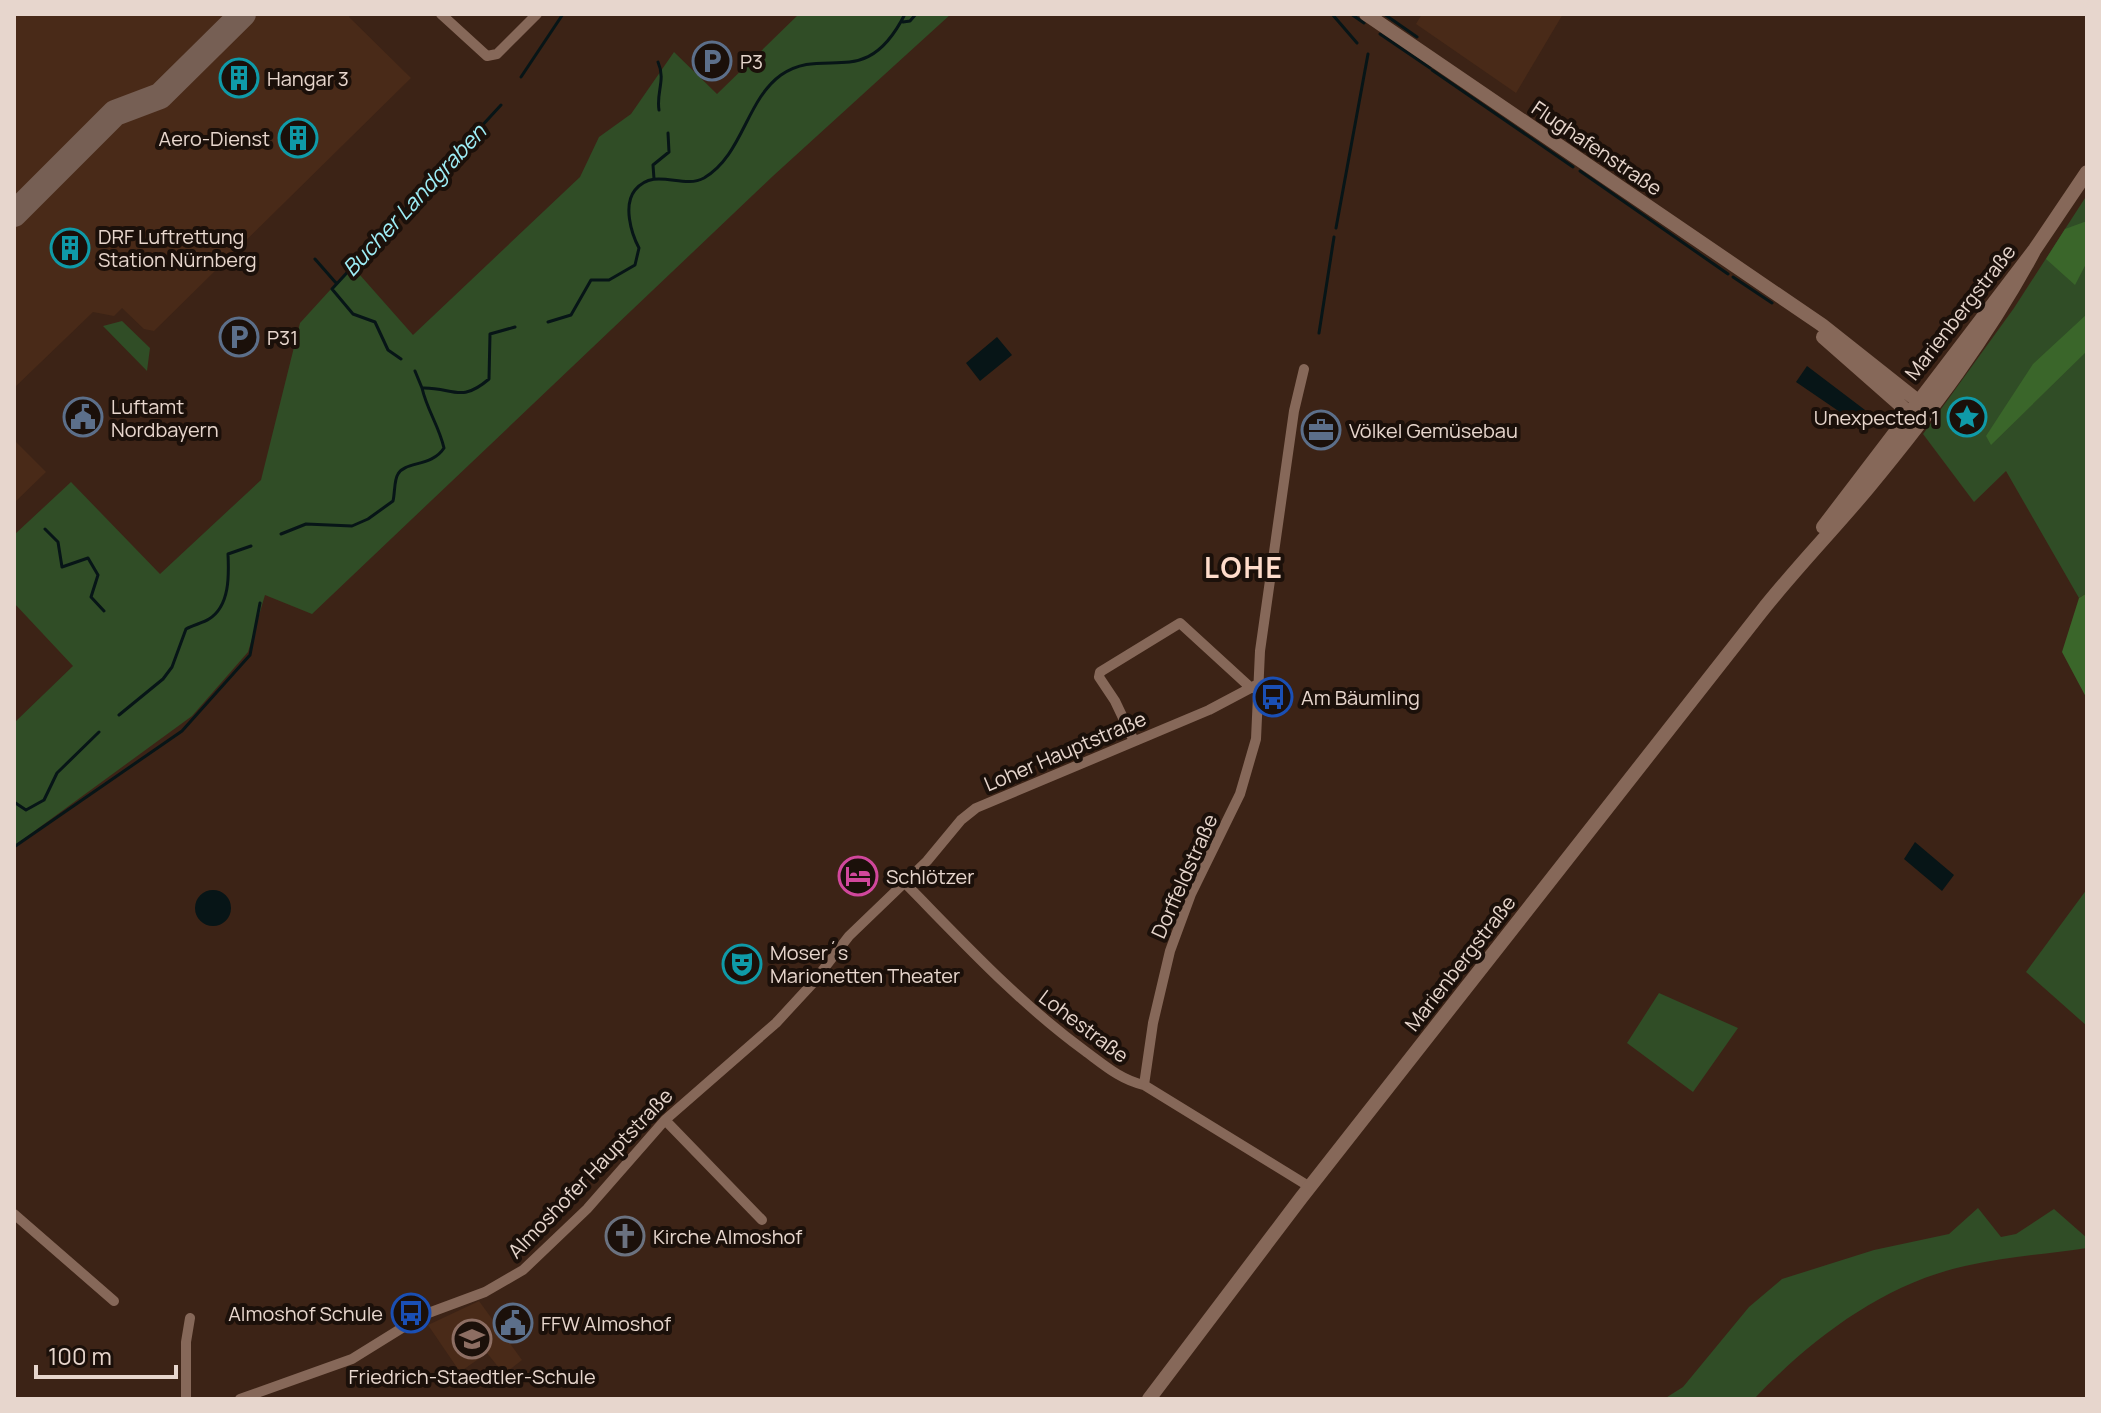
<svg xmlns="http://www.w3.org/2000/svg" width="2101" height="1413" font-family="Manrope,sans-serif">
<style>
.built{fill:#492a18}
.green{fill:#304d26}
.forest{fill:#3a662a}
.water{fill:#071517}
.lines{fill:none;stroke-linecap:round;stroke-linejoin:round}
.stream{stroke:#071517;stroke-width:3}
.taxiway{stroke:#765f54;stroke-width:26}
.street{stroke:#866859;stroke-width:10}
.secondary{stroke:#866859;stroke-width:14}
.labels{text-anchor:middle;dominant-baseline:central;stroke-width:8;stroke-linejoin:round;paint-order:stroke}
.poi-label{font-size:20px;fill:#e7d6cd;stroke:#1b100a;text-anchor:start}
.street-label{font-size:20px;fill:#e7d6cd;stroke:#1b100a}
.water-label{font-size:22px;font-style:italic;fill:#9eeef7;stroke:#1b100a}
.district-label{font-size:28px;font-weight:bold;letter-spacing:2px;fill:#fedccb;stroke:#1b100a}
</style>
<rect width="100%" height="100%" fill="#3c2316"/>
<path class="built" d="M14,14h337l-2,3 62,61 -257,253 -10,-2 -22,-21 -8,8 -21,-4 -79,76z
M1422,14h141l-47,79 -100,-69z
M14,440l32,32 -32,31z
M479,1301l43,59 -18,14 -17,-21 -27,19 -32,-47z"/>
<path class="green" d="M799,14h152l-178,162 -461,438 -47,-19 -17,57 -56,64 -178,130v-123l59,-57 -59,-63v-68l57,-53 89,92 101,-94 39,-157 52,-57 61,69 167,-158 19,-40 32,-23 43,-62 43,42z
M2087,195v398l-8,5 -73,-127 -32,31 -51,-68 91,-126z
M122,321l28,27 -3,23 -44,-45z
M2087,889v137l-61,-54z
M1659,993l79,35 -45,64 -66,-49z
M1978,1208l23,29 15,-3 38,-25 33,29v10c-40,6 -82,9 -122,18 -82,18 -154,73 -211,133h-90l19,-12 66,-80 33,-28 92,-29 75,-16z"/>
<path class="forest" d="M2087,221v41l-12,23 -29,-26 19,-30z
M2087,314v37l-96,94 -5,-9 47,-72z
M2087,593v106l-25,-47 17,-54z"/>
<path class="water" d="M997,337l15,18 -32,26 -14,-18z
M1807,366l58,44 -9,13 -60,-41z
M1915,842l39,33 -12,16 -38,-32z
M195 908a18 18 0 1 1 36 0a18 18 0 1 1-36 0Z"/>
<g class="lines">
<path class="stream" d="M1332,14l25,29
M1351,14l13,9
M1384,14l33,23
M903,22l7,-1 6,-7
M1380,34l50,34
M658,62c8,18 -2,30 1,48
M1432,70l141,97
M521,77l42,-63
M1580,171l148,103
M654,179l-1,-14 16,-13 -1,-19
M1336,228l32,-174
M315,259l21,24
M1733,277l39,26
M548,322l23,-7 20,-35h18l26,-15 4,-17c-8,-15 -16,-43 -4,-58 20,-24 47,0 69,-12 39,-23 42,-78 77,-103 45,-31 84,18 124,-61
M1319,333l15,-96
M401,359l-13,-9 -13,-28 -22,-8 -21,-25 169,-184
M415,371l7,17
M45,529l13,13 4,25 26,-9 10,17 -7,22 13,14
M281,534l25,-10 46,2 16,-7 25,-18c2,-8 1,-21 5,-27 7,-13 34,-7 46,-26 -5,-22 -17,-38 -22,-60 31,-1 38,16 67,-9l1,-45 25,-7
M119,715l44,-36 9,-12 14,-38c7,-4 17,-6 23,-10 21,-13 20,-44 19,-65l23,-8
M14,802l12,8 18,-10 13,-27 42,-41
M14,847l168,-116 68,-76 10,-52"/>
<path class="taxiway" d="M14,214l101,-101 45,-17 83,-82"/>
<path class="street" d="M441,14l46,42 10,-2 40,-40
M1134,741l-19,-40 -16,-24 1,-5 80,-49 71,65
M905,883c58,59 113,119 180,168 19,14 36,29 59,34l166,102
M1144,1085l9,-62 17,-72 21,-57 49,-100 16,-55 4,-88 34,-240 10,-42
M665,1120l97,100
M14,1214l100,87
M186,1399v-57l4,-24
M240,1399l112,-40 71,-44 62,-23 38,-22 64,-61 78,-89 111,-97 36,-39 37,-48 78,-75 34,-41 15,-12 233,-98 51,-27"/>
<path class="secondary" d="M1366,14l456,311 106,84
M1823,337l92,81
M1823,527l212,-278 52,-77
M1149,1399l152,-201 460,-586c34,-43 72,-82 107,-124 61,-74 122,-154 167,-239"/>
</g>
<defs>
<symbol id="parking-ring" viewBox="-11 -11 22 22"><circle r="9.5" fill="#1b100a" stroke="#5c6f8a" stroke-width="1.5"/><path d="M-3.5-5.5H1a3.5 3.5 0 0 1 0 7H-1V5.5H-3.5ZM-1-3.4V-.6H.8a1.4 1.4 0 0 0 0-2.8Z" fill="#5c6f8a"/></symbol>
<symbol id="building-ring" viewBox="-11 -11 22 22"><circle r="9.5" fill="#1b100a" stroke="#0f9aa8" stroke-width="1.5"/><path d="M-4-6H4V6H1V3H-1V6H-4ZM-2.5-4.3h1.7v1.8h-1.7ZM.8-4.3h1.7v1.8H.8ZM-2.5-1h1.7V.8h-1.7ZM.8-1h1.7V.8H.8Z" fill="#0f9aa8"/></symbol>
<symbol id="civic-ring" viewBox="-11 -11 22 22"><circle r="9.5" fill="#1b100a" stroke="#5c6f8a" stroke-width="1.5"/><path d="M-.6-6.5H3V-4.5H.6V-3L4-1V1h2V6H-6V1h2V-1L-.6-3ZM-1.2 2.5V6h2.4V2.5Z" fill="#5c6f8a"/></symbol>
<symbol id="sight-ring" viewBox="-11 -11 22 22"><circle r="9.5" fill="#1b100a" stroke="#0f9aa8" stroke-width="1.5"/><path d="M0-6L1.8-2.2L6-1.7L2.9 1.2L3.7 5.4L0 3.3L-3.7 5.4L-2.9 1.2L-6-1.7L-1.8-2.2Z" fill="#0f9aa8"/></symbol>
<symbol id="office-ring" viewBox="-11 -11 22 22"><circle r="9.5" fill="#1b100a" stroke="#5c6f8a" stroke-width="1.5"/><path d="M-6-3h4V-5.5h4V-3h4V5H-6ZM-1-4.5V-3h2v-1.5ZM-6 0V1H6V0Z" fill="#5c6f8a"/></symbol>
<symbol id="bus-ring" viewBox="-11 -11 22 22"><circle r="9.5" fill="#1b100a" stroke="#1a4fb4" stroke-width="1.5"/><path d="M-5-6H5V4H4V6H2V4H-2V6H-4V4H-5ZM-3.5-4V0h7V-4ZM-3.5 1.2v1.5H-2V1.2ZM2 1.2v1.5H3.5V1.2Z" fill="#1a4fb4"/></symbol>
<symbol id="hotel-ring" viewBox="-11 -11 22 22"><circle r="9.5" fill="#1b100a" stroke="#d1479c" stroke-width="1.5"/><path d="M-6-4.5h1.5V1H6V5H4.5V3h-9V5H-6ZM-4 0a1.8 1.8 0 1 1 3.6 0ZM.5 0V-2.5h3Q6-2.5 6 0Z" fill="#d1479c"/></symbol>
<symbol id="theatre-ring" viewBox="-11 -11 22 22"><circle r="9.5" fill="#1b100a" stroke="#0f9aa8" stroke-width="1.5"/><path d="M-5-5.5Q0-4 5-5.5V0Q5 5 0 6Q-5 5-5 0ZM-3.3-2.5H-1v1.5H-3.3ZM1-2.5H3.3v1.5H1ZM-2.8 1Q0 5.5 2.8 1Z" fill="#0f9aa8"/></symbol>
<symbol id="church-ring" viewBox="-11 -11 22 22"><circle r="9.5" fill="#1b100a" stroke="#6b7280" stroke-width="1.5"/><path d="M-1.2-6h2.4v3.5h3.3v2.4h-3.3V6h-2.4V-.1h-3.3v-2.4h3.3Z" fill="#6b7280"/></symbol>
<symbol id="school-ring" viewBox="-11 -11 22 22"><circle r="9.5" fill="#1b100a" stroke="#8d6e63" stroke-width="1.5"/><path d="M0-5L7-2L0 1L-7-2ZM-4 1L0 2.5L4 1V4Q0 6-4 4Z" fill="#8d6e63"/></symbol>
</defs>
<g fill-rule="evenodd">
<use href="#parking-ring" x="690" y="39" width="44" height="44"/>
<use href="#building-ring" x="217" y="56" width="44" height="44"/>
<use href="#building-ring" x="276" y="116" width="44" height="44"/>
<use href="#building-ring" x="48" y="226" width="44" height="44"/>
<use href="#parking-ring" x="217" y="315" width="44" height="44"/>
<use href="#civic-ring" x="61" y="395" width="44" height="44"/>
<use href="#sight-ring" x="1945" y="395" width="44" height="44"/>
<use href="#office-ring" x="1299" y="408" width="44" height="44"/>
<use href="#bus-ring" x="1251" y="675" width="44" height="44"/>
<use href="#hotel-ring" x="836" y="854" width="44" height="44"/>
<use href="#theatre-ring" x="720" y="942" width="44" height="44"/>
<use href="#church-ring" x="603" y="1214" width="44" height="44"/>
<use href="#bus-ring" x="389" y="1291" width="44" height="44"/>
<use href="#civic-ring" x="491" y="1301" width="44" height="44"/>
<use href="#school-ring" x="450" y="1317" width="44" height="44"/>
</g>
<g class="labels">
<g class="poi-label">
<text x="740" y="61">P3</text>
<text x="267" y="78">Hangar 3</text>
<text x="270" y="138" text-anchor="end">Aero-Dienst</text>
<text x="98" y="236">DRF Luftrettung<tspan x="98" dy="23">Station Nürnberg</tspan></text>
<text x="267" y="337">P31</text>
<text x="111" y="406">Luftamt<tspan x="111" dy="23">Nordbayern</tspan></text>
<text x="1939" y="417" text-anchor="end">Unexpected 1</text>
<text x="1349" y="430">Völkel Gemüsebau</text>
<text x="1301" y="697">Am Bäumling</text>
<text x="886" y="876">Schlötzer</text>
<text x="770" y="952">Moser´s<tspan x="770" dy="23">Marionetten Theater</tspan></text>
<text x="653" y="1236">Kirche Almoshof</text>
<text x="383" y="1313" text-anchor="end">Almoshof Schule</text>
<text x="541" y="1323">FFW Almoshof</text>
<text x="472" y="1376" text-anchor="middle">Friedrich-Staedtler-Schule</text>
</g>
<g class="street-label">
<text transform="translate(1597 148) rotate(34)">Flughafenstraße</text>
<text transform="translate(1960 312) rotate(-52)">Marienbergstraße</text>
<text transform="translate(1065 751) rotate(-23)">Loher Hauptstraße</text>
<text transform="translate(1184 876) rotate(-66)">Dorffeldstraße</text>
<text transform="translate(1460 963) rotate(-52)">Marienbergstraße</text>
<text transform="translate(1084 1026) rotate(37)">Lohestraße</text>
<text transform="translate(590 1173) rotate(-46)">Almoshofer Hauptstraße</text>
</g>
<g class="water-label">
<text transform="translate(414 200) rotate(-47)">Bucher Landgraben</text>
</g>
<g class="district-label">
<text x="1244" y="567">LOHE</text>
</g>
</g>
<rect width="2101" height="1413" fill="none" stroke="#e7d6cd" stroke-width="32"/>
<path d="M36 1365v12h140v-12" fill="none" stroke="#e7d6cd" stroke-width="4"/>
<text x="48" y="1365" font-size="24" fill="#e7d6cd" stroke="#1b100a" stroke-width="6" paint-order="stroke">100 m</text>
</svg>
